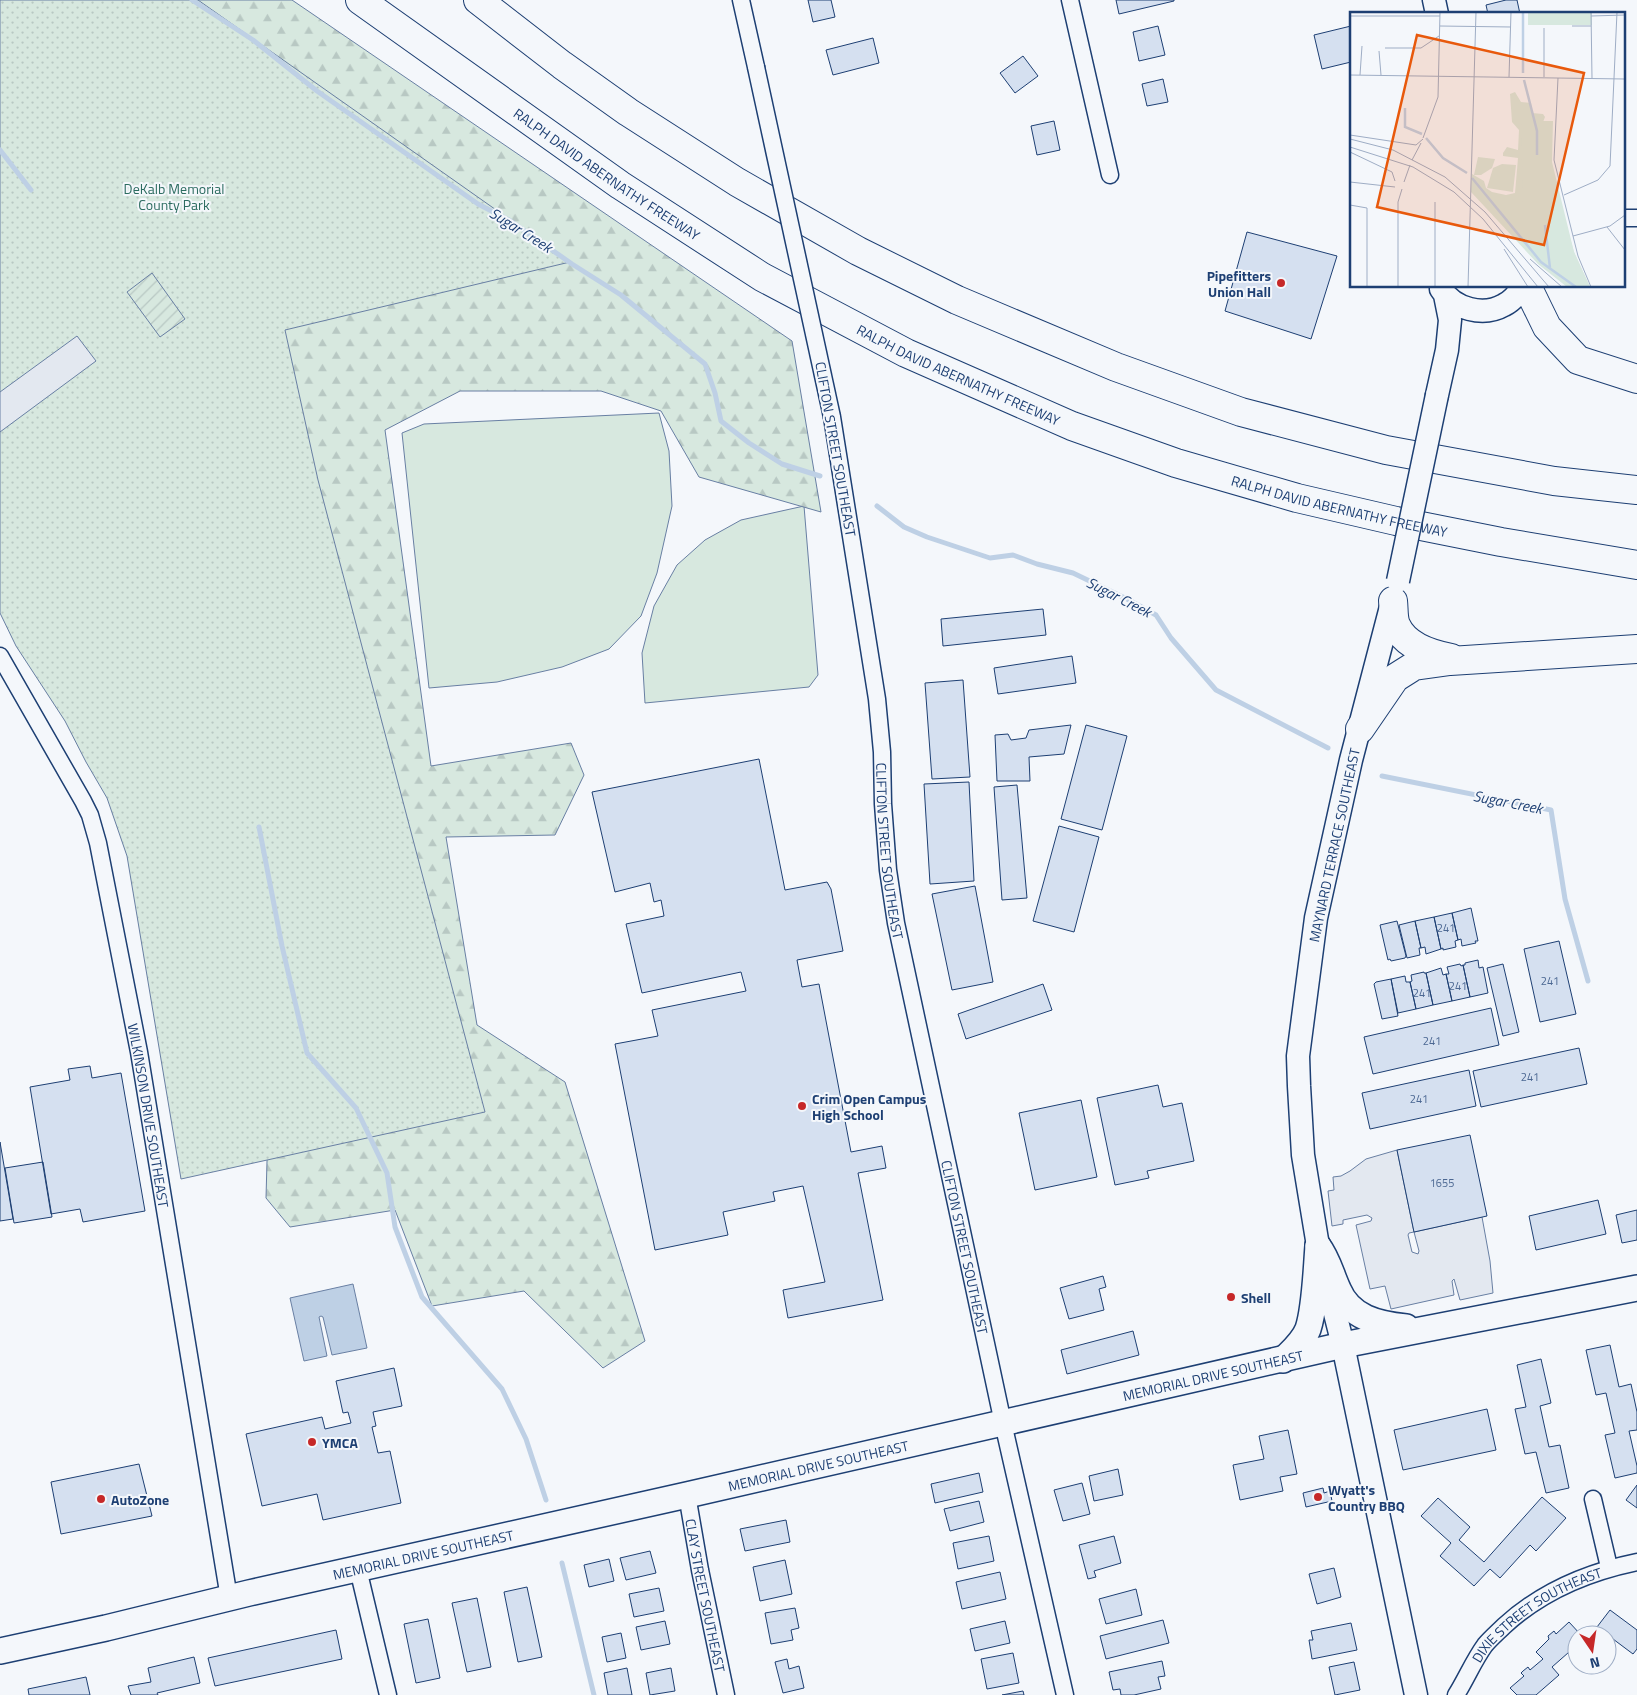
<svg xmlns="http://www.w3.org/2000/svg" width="1637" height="1695" font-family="'Titillium Web',sans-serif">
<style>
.grass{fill:#d7e8df;stroke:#687fa3}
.forest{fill:url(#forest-firs);stroke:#687fa3}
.park{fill:url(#park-dots);stroke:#687fa3}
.garden{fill:url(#garden-furrows);stroke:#687fa3}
.parking{fill:#e3e8f0;stroke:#687fa3;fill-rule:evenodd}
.water{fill:#bed0e5;stroke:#687fa3}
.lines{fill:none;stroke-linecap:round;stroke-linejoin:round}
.stream{stroke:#bed0e5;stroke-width:5}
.building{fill:#d5e0f0;stroke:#1d3f73}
.street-casing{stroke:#1d3f73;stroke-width:19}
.secondary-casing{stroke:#1d3f73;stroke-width:25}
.primary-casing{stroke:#1d3f73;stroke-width:28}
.highway-casing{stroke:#1d3f73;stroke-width:30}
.street{stroke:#f4f7fb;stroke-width:16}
.secondary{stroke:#f4f7fb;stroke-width:22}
.primary{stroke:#f4f7fb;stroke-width:25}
.highway{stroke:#f4f7fb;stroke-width:28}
.street-bridge-casing{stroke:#1d3f73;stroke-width:19;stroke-linecap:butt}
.secondary-bridge-casing{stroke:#1d3f73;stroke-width:25;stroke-linecap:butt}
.street-bridge{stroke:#f4f7fb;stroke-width:16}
.secondary-bridge{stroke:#f4f7fb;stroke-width:22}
.poi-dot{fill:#c62828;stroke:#f4f7fb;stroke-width:2}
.labels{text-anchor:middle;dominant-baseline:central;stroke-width:4;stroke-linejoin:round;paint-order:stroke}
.number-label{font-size:11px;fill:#4b6792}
.street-label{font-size:14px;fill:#1d3f73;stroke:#f4f7fb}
.park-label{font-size:14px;fill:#2c6c60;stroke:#f4f7fb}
.poi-label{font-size:14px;font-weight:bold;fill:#1d3f73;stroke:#f4f7fb;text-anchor:start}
.water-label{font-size:15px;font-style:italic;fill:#1d3f73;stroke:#f4f7fb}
.inset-river{fill:none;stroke:#bed0e5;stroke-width:2.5}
.inset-road{fill:none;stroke:#9eadc5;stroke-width:1}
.view{fill:#e8590c;fill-opacity:0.15;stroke:#e8590c;stroke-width:2.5}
.inset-edge{fill:none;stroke:#1d3f73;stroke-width:2.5}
</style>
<defs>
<pattern id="forest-firs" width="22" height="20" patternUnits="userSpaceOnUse" patternTransform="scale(1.25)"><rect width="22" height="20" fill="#d7e8df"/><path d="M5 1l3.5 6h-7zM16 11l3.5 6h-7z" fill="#b8c8c3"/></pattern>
<pattern id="park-dots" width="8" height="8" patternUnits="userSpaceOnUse" patternTransform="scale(1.25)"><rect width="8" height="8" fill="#d7e8df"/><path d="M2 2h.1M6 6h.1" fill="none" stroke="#b8c8c3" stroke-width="1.8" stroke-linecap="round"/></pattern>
<pattern id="garden-furrows" width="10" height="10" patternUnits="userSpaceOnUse" patternTransform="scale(1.25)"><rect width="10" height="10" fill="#d7e8df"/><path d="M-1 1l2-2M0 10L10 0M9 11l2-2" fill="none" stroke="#b8c8c3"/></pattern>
</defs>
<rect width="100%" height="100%" fill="#f4f7fb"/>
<path class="grass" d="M659,413l10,38 3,55 -15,67 -16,43 -32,33 -47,18 -65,15 -68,6 -27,-255 22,-9z
M804,506l14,169 -9,12 -164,16 -3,-50 12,-47 23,-41 28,-25 36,-20z"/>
<path class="forest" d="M0,0h292l500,341 29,171 -122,-35 -38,-66 -60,-20h-141l-75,39 46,336 140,-23 13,32 -29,60 -109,2 31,188 88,57 80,259 -42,27 -79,-77 -92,15 -37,-96 -105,17 -24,-29 2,-73z"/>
<path class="park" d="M0,0h198l372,262 -285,68 33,150 167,632 -304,67 -54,-323 -20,-58 -21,-36 -21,-41 -49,-75 -16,-33z"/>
<path class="garden" d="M152,273l33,46 -25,18 -33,-45z"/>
<path class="parking" d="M77,336l19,25 -96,71v-40z
M1397,1150l17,82 68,-15 8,44 3,32 -33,7 -6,-21 -2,2 2,14 -63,14 -6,-23 -15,3 -14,-64 15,-4 1,-3 -5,-3 -24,5v4l-11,2 -4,-35 6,-1 -1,-13 8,-1 9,-5 16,-12zM1414,1232l5,19 -1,3 -6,-2 -4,-17 1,-2z"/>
<path class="water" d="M353,1284l14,64 -35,7 -9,-38 -2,-1 -2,1 8,39 -23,5 -14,-63z"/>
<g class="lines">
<path class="stream" d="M192,0l61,40 64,51 161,113 31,16 63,44 49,31 84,69 10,29 6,28 28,22 33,21 38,12
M0,150l31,40
M877,506l27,21 23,10 63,21 23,-3 24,9 36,9 54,26 29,16 15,23 45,52 112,58
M1382,776l169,34 14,89 23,82
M259,827l23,119 25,107 49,55 31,65 8,54 27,70 80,92 24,50 20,61
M562,1563l32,132"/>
</g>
<path class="building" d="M808,0h23l4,17 -22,5z
M1116,0h58v1l-55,13z
M1506,0h11l3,14h-32l-2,-9z
M1158,26l7,29 -26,6 -6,-29z
M1351,26v36l-29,7 -8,-34z
M873,38l6,25 -46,12 -7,-25z
M1023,56l15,20 -23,17 -15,-20z
M1163,79l5,23 -21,4 -5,-22z
M1054,121l6,29 -23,5 -6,-29z
M1247,232l90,24 -26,83 -86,-28z
M1043,609l3,26 -103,11 -2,-27z
M1072,656l4,27 -78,11 -4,-26z
M963,680l7,97 -38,2 -7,-96z
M1071,725l-7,29 -35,3 1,24h-33l-2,-46 13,-1 3,6 15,-2 3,-8z
M1086,725l41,11 -25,94 -41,-11z
M759,759l26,131 42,-8 4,7 12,62 -46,9 5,27 17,-3 32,168 31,-6 4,22 -28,5 25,127 -95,18 -5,-28 42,-8 -22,-96 -30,6 2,9 -52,11 5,23 -73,15 -40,-206 43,-8 -6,-26 94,-19 -5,-19 -99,21 -16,-69 38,-8 -3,-16 -7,2 -4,-19 -35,9 -23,-100z
M969,782l5,99 -44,3 -6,-100z
M1017,785l10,113 -25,2 -8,-113z
M1059,826l40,11 -25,95 -41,-11z
M975,886l18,96 -41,8 -20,-96z
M1471,908l7,33h-3l1,2 -14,3 -1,-7 -3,1 -6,-27z
M1452,913l6,27 -3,1 1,6 -13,3v-2l-2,1 -7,-32z
M1434,917l7,32 -15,5 -1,-7 -4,1 -6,-27z
M1397,921l9,35 -1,2 -14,3 -1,-2 -2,1 -8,-35z
M1415,921l6,27h-2l1,7 -13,3 -8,-33z
M1559,941l17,73 -36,8 -16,-73z
M1478,960l1,8 4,-1 5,26 -18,4 -7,-32h2v-2z
M1460,964l1,2 2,-1 7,32 -18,4 -6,-27h3l-2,-7z
M1503,964l16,68 -16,4 -16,-68z
M1441,968l2,7 3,-1 6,27 -19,4 -7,-32z
M1424,972v1h2l7,32 -17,4 -6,-27 2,-1 -1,-6z
M1405,976l1,6h4l6,27 -18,4 -7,-34z
M1391,979l7,37 -16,3 -8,-35 2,-2z
M1043,984l9,26 -86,29 -8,-25z
M1491,1008l8,37 -126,29 -9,-37z
M1579,1048l8,36 -106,23 -8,-36z
M90,1066l2,12 29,-5 24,138 -62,11 -3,-13 -29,5 -21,-127 40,-7 -2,-11z
M1469,1070l7,36 -106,23 -8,-36z
M1158,1085l5,22 19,-4 12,58 -47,10 2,7 -34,7 -18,-87z
M1081,1100l16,77 -62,13 -16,-77z
M1470,1135l17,81 -73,16 -17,-82z
M0,1142l13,77 -13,2z
M43,1162l9,55 -38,6 -9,-55z
M1598,1200l8,34 -70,16 -7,-34z
M1637,1210v30l-15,3 -6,-28z
M1103,1276l3,11 -7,2 5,21 -35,9 -9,-31z
M1133,1331l6,24 -72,19 -6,-24z
M1610,1345l9,42 12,-3 6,28v18l-8,1 8,35v7l-22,5 -10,-43 10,-2 -9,-40 -10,2 -10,-45z
M1541,1359l10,44 -11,3 9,41 11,-2 9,43 -23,5 -10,-41 -11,2 -10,-45 11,-2 -9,-42z
M394,1368l8,38 -29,6 3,14 -4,1 6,26 12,-2 11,52 -78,17 -6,-26 -55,12 -16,-72 76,-17 3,12 26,-6 -3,-11 -5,1 -7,-32z
M1487,1409l9,41 -93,20 -9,-40z
M1288,1430l9,44 -17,3 3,14 -43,9 -7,-35 31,-6 -5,-23z
M139,1464l13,52 -91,18 -10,-52z
M1118,1469l5,26 -29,6 -5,-25z
M979,1473l4,19 -48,11 -4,-19z
M1082,1483l8,31 -27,7 -9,-31z
M1637,1485v23l-11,-8z
M1323,1488l1,5 6,-2 2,10 -26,6 -3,-14z
M1542,1497l24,21 -30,33 -6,-6 -30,33 -10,-9 -16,17 -34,-30 11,-13 -30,-27 17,-18 32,29 -11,13 25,22z
M979,1501l5,21 -34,9 -6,-22z
M786,1520l4,22 -45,9 -5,-22z
M989,1536l5,25 -36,8 -5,-26z
M1114,1536l7,27 -27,8 2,6 -8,2 -9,-34z
M650,1551l6,22 -30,7 -6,-22z
M609,1559l5,22 -25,6 -5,-22z
M785,1560l7,34 -32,7 -7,-34z
M1334,1568l7,29 -24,7 -8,-30z
M1000,1572l6,27 -44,10 -6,-27z
M527,1587l15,70 -24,5 -14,-70z
M659,1588l5,23 -30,6 -5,-23z
M1136,1589l6,26 -36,9 -7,-25z
M477,1598l14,69 -24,5 -15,-69z
M795,1608l4,20 -8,2 2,10 -22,4 -6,-31z
M1610,1610l27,20v19l-4,5 -36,-27z
M428,1619l12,59 -24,5 -12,-59z
M1163,1620l6,23 -63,16 -6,-23z
M665,1621l5,23 -29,6 -5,-23z
M1005,1621l5,22 -35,8 -5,-22z
M1569,1622l12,13h-4v10l-25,22 7,8 -23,20h-19l-7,-7 14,-12 -3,-3 2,-2 5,-4 2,3 13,-11 -7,-7 13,-13 -1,-3 6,-5 2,3z
M1351,1623l6,27 -45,9 -3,-19h4l-2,-9z
M336,1630l6,29 -127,27 -7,-28z
M621,1633l5,25 -19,4 -5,-25z
M1013,1653l6,30 -32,6 -6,-30z
M194,1657l6,26 -43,10 1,2h-27l-3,-9 23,-4 -3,-14z
M787,1659l2,10 10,-3 5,22 -21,5 -8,-31z
M1162,1661l3,15 -7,1 3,12 -27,6h-13l-1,-6 -7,1 -4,-18z
M1354,1662l6,28 -25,5 -6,-28z
M627,1668l5,27h-24l-4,-22z
M671,1668l4,23 -25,4 -4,-22z
M86,1677l4,18h-61l-1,-6z
M1023,1691l1,4h-22z"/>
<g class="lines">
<defs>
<g id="street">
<path d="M741,0l15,67"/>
<path d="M1070,0l40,175"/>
<path d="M1623,218h14"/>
<path id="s1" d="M832,417l45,282 5,53 1,52 5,66 8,53 107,500 62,272"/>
<path id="s2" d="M0,656l83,145 7,14 8,28 41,209 90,546"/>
<path id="s3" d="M687,1495l13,75 26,125"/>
<path d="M1593,1499l16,68"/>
<path d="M358,1569l30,126"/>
<path id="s4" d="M1456,1695c10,-16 18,-35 29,-50 6,-7 13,-13 19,-19 38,-35 84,-54 133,-64"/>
</g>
<path id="secondary" d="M1434,0l3,14
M1441,289c13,20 42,28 63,16 8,-4 14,-11 19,-19
M1437,395l10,-45 3,-30 -5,-25
M1392,603l-41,157 -35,158 -18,138 1,30 4,69 15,91 25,99 73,350"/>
<g id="primary">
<path d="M1318,1246c10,13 13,28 20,43 12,29 40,35 68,38"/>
<path d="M1283,1360c9,-9 20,-18 25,-31 7,-21 8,-59 10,-83"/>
<path id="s5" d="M0,1651l106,-23 143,-35 438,-98 656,-150 294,-57"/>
</g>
<g id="highway">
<path id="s6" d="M360,0l260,185 142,92 144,76 166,73 104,37 121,35 99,23 105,21 136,23"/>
<path d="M478,0l84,65 66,47 109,70 121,69 99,49 159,67 125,45 145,38 168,31 83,9"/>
<path d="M1527,286l20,41 31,33 59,19"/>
<path d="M1393,601c1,8 0,17 3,24 9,21 34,29 55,33"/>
<path d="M1360,729l35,-51 19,-12 36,-5 187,-12"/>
</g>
</defs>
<use href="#street" class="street-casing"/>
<use href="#secondary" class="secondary-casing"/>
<use href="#primary" class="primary-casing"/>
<use href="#highway" class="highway-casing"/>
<use href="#street" class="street"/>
<use href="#secondary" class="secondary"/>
<use href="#primary" class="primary"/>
<use href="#highway" class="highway"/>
<defs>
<path id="street-bridge" d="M756,67l76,350"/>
<path id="secondary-bridge" d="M1398,581l39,-186"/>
</defs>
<use href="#street-bridge" class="street-bridge-casing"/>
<use href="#secondary-bridge" class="secondary-bridge-casing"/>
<use href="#street-bridge" class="street-bridge"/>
<use href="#secondary-bridge" class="secondary-bridge"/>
</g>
<g class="poi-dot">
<circle cx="1281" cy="283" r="5"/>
<circle cx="802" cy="1106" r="5"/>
<circle cx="1231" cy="1297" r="5"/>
<circle cx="312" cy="1442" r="5"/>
<circle cx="1318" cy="1497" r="5"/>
<circle cx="101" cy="1499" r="5"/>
</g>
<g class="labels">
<g class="number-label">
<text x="1446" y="928">241</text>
<text x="1550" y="981">241</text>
<text x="1458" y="986">241</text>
<text x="1422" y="993">241</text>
<text x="1432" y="1041">241</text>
<text x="1530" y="1077">241</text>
<text x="1419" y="1099">241</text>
<text x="1442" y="1183">1655</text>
</g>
<g class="street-label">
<text stroke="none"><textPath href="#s6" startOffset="302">RALPH DAVID ABERNATHY FREEWAY</textPath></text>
<text stroke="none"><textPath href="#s6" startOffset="708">RALPH DAVID ABERNATHY FREEWAY</textPath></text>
<text transform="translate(836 449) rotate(80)">CLIFTON STREET SOUTHEAST</text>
<text stroke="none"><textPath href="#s6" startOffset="1112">RALPH DAVID ABERNATHY FREEWAY</textPath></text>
<text transform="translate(1334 845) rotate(-78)">MAYNARD TERRACE SOUTHEAST</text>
<text stroke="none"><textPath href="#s1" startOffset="438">CLIFTON STREET SOUTHEAST</textPath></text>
<text stroke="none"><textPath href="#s2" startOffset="489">WILKINSON DRIVE SOUTHEAST</textPath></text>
<text stroke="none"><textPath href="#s1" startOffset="842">CLIFTON STREET SOUTHEAST</textPath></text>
<text stroke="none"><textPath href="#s5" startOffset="1244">MEMORIAL DRIVE SOUTHEAST</textPath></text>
<text stroke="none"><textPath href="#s5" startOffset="839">MEMORIAL DRIVE SOUTHEAST</textPath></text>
<text stroke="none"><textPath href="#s5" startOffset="434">MEMORIAL DRIVE SOUTHEAST</textPath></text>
<text stroke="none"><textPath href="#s3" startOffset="102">CLAY STREET SOUTHEAST</textPath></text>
<text stroke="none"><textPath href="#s4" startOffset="118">DIXIE STREET SOUTHEAST</textPath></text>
</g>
<g class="park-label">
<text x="174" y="188">DeKalb Memorial<tspan x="174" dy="16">County Park</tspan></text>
</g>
<g class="poi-label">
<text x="1271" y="275" text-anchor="end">Pipefitters<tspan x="1271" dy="16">Union Hall</tspan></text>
<text x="812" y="1098">Crim Open Campus<tspan x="812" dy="16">High School</tspan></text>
<text x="1241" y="1297">Shell</text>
<text x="322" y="1442">YMCA</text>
<text x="1328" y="1489">Wyatt's<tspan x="1328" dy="16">Country BBQ</tspan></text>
<text x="111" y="1499">AutoZone</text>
</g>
<g class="water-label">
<text transform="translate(521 230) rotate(32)">Sugar Creek</text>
<text transform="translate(1119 597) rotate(27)">Sugar Creek</text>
<text transform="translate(1508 802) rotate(11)">Sugar Creek</text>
</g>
</g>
<g transform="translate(1350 12)">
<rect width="275" height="275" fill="#f4f7fb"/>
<path d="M128,145l17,2 -3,9 -11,7h-7zM152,152l14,1 -3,27 -26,-4 6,-20z" fill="#d7e8df"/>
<path d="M242,0v13h-64v-12zM165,80l6,10 10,1 1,10 11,1 2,3 -5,13 34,122 16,35h-23l-29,-23 -67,-72 1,-18 12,7 2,7 6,4 14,3 9,-2 3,-35 -15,-2v-3l4,-6 11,3 1,-20 -7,-8 -2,-28z" fill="#d7e8df"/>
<path d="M171,109h32l-1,41 22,90 16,35h-18l-23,-18 -57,-64h31z" fill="#d7e8df"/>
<path class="inset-river" d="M173,0v61M174,68l13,51v24M55,96v19l17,7M76,126l17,20 24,15M122,166l69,84 35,25M195,213l5,43"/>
<path class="inset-road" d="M241,0l1,66M0,4h90M241,4l34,-1M90,14l71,1M222,14h19M194,16v49M35,36h36l18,-12M29,39l2,24M0,63l275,4M10,63l2,-29M159,65l2,-65M208,66l-4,82 24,96 13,31M0,123l66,10 7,-6M73,126l15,-41 2,-85M0,127l43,11 52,27 40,35 64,75M0,135l63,20 41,25 29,27 55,68M0,140l42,20 3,9M62,148l9,-17M0,170l45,5M54,170l6,-17M214,183l34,-15 12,-14 7,-154M0,193l17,3v79M257,215l18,23M223,224l37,-10 15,-11M154,237l24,38M180,247l32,28M48,275v-85l4,-13M85,275v-85M118,275l8,-275"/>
<path class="view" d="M67,23l167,38 -40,172 -167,-38z"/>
<rect width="275" height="275" class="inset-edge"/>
</g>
<g transform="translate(1592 1650) rotate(167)"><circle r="24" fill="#f4f7fb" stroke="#9eadc5"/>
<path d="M0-4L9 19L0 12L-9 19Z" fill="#c62828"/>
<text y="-8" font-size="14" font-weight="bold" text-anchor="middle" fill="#1d3f73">N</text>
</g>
</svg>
